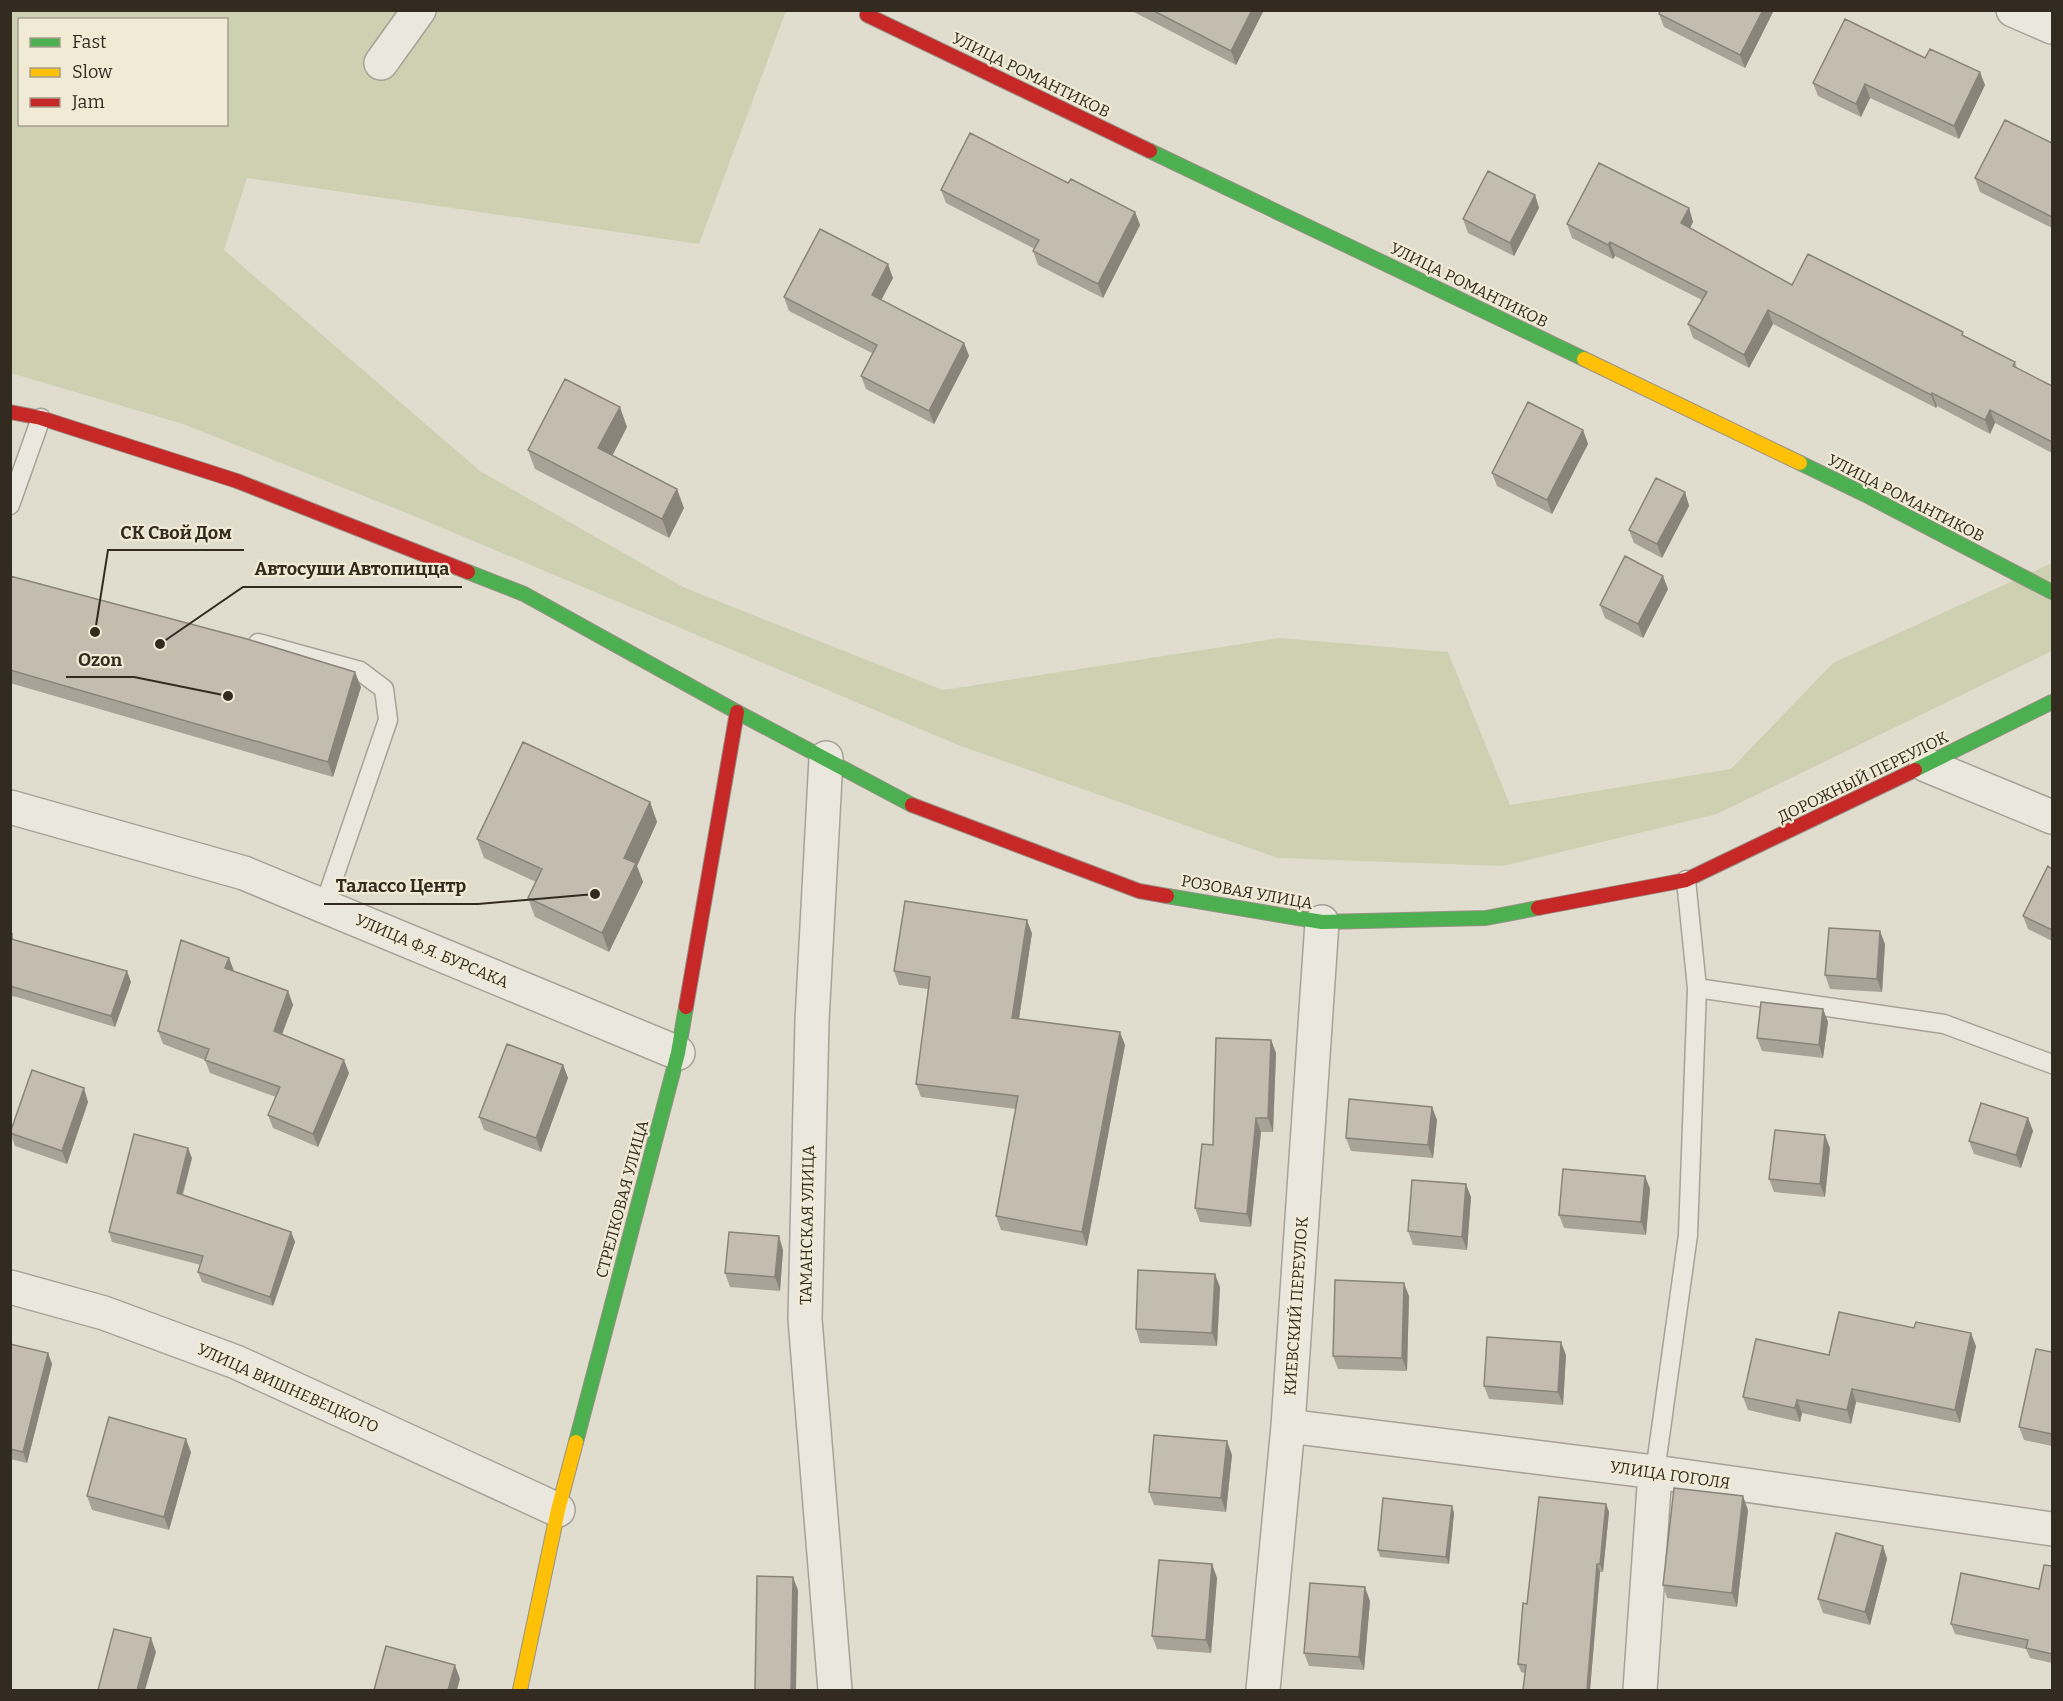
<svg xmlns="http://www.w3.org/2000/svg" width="2063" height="1701" font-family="Bitter,serif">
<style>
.green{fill:#ced0b2;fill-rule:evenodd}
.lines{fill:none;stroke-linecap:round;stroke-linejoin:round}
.lane-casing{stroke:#a6a297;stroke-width:21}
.street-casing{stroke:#a6a297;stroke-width:36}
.fast-casing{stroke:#969186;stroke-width:16}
.slow-casing{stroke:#969186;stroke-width:16}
.jam-casing{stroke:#969186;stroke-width:16}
.lane{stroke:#eae7de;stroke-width:18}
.street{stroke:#eae7de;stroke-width:33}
.fast{stroke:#4caf50;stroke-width:14}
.slow{stroke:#ffc107;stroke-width:14}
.jam{stroke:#c62828;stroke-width:14}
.wall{fill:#a9a296}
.shaded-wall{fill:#89847a}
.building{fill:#c4bcaf;stroke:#89847a;stroke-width:1.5}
.labels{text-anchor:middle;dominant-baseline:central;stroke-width:4.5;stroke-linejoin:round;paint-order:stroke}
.street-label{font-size:16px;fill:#342b20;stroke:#f1ebd5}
.leader{fill:none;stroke:#342b20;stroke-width:2}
.callout-dot{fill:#342b20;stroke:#f1ebd5;stroke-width:2}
.callout-label{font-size:18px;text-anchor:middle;font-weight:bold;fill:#342b20;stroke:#f1ebd5;stroke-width:4.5;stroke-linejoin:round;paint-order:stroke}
</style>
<rect width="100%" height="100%" fill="#e1ddce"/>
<path class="green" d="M10,11h776l-87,233 -452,-66 -23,72 256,221 205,117 258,102 337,-52 168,14 62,153 221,-36 102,-106 219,-100v88l-335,163 -214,52 -225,-8 -320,-113 -544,-229 -231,-92 -172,-51zM20,20h206v104h-206z"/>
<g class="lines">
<defs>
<path id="lane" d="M10,505l31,-87
M258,643l102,28 24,18 4,31 -64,186
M1697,988l247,36 108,40
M1655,1472l33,-237 9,-247 -11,-108"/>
<path id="street" d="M2013,10l39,17
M381,63l38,-53
M826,758l-14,263 -7,298 30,371
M1926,765l126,52
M10,807l234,66 434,180
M10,1287l94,26 132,49 322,148
M1288,1426l367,46 397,57
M1263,1690l25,-264 34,-504
M1640,1690l15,-218"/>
<path id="fast" d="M1150,151l434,208
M1800,463l66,32 186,97
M468,572l56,22 213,118 175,93
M1915,770l137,-68
M1167,896l155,26 164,-4 52,-10
M576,1442l102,-389 8,-46"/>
<path id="slow" d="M1584,359l216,104
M520,1690l38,-180 18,-68"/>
<path id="jam" d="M867,15l283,136
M10,412l31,6 196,63 231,91
M912,805l227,86 28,5
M1538,908l148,-28 229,-110
M686,1007l51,-295"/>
</defs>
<use href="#lane" class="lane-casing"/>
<use href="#street" class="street-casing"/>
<use href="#fast" class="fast-casing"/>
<use href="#slow" class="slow-casing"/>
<use href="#jam" class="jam-casing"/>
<use href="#lane" class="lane"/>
<use href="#street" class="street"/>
<use href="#fast" class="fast"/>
<use href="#slow" class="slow"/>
<use href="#jam" class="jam"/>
</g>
<path class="wall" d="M1130,10h134l-28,55z
M1774,10l-29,58 -81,-41 -5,-13z
M1925,58l60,27 -26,54 -89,-41 -9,19 -43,-21 -5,-13z
M2052,143v85l-72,-36 -5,-14z
M1068,183l67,29 5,13 -37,73 -65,-33 -5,-14 2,-2 -89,-46 -5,-13z
M1535,195l4,13 -25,48 -46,-23 -5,-14z
M1689,208l4,14 -3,6 102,57 173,52 50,25 2,6 35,18v67l-57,-30 -5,11 -53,-28 -1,2 -163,-84 -24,44 -56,-30 -5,-14 14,-24 -87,-44 -2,3 -41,-21 -5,-14z
M893,278l-12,22 83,43 5,13 -35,68 -68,-35 -5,-13 11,-23 -83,-42 -5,-14z
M627,427l-15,28 72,53 -15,30 -134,-69 -7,-19z
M1583,430l5,14 -36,70 -55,-28 -5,-13z
M1685,492l4,14 -27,52 -28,-15 -5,-13z
M10,576l351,111 -28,90 -323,-94z
M1668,589l-25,49 -38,-20 -5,-13z
M650,802l7,20 -20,44 6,16 -34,70 -74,-35 -7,-19 8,-16 -52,-24 -7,-19z
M2052,869v72l-24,-12 -5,-13z
M1032,933l-13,86 106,26 -38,201 -86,-16 -5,-14 20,-107 -95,-12 -5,-13 12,-95 -29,-4 -5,-14z
M10,934h2l2,6 117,42 -16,45 -98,-30 -7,-1z
M1885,944l-3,48 -52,-3 -5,-14z
M229,958l4,13 55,20 5,14 -11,30 67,38 -31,74 -45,-19 -5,-13 8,-18 -66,-24 -5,-13 -42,-16 -5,-13z
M1823,1009l5,13 -5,36 -61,-7 -5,-13z
M1271,1040l5,13 -3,79h-12l-10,95 -51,-5 -5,-14 18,-63z
M563,1065l5,13 -27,74 -57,-22 -5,-13z
M88,1102l-21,62 -52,-18 -5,-14z
M1432,1107l5,13 -4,38 -82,-7 -5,-13z
M2028,1118l5,13 -12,37 -47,-14 -5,-13z
M1830,1148l-5,49 -51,-5 -5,-13z
M192,1158l-9,37 108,37 4,10 -22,64 -71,-24 -4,-10 3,-7 -89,-23 -3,-10z
M1645,1176l5,13 -4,46 -82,-7 -5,-13z
M1471,1197l-4,53 -54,-5 -5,-14z
M783,1250l-3,41 -50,-4 -5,-14z
M1220,1287l-3,59 -77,-3 -4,-14z
M1409,1296l-2,75 -69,-2 -5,-13z
M10,1344l38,9 4,11 -25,99 -17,-4z
M1976,1346l-16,77 -104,-21 -5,22 -49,-11 -2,9 -52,-12 -5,-13 86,-42z
M2052,1352v94l-28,-6 -5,-13z
M1566,1355l-3,50 -74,-6 -5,-13z
M191,1452l-22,78 -77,-20 -5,-14z
M1232,1455l-6,57 -72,-7 -5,-13z
M1606,1504l3,8 -6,60h-3l-10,118h-67l2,-17 -4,-1 -3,-8 9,-60z
M1452,1506l2,7 -5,51 -69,-7 -2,-7z
M1748,1510l-11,97 -70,-9 -4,-13z
M1883,1546l4,13 -17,66 -47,-12 -5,-14z
M1212,1564l5,14 -6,75 -54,-4 -5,-13z
M2052,1566v97l-22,-5 -4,-9 -71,-15 -4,-10 88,-35z
M1370,1601l-6,69 -55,-4 -5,-13z"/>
<path class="shaded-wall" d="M1252,10h12l-28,55 -5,-14z
M1763,10h11l-29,58 -5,-13z
M1980,72l5,13 -26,54 -5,-13z
M1865,84l5,14 -9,19 -5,-13z
M1535,195l4,13 -25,48 -4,-13z
M1689,208l4,14 -7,14 -5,-13z
M1135,212l5,13 -37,73 -5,-14z
M1610,242l5,14 -2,3 -5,-14z
M888,264l5,14 -16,30 -5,-13z
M1768,310l5,14 -24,44 -5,-13z
M964,343l5,13 -35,68 -5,-13z
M1932,393l5,13 -1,2 -5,-13z
M620,407l7,20 -21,41 -8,-20z
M1990,410l5,13 -5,11 -5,-14z
M1583,430l5,14 -36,70 -5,-14z
M677,489l7,19 -15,30 -7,-19z
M1685,492l4,14 -27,52 -5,-14z
M1663,576l5,13 -25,49 -5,-14z
M355,672l6,15 -28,90 -5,-15z
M650,802l7,20 -20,44 6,16 -34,70 -7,-19 22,-75z
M1027,920l5,13 -15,98 -5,-13z
M1880,931l5,13 -3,48 -5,-13z
M229,958l5,13 -9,-3z
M127,971l4,11 -16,45 -4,-11z
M288,991l5,14 -15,39 -4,-13z
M1823,1009l5,13 -5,36 -4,-13z
M1120,1032l5,13 -38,201 -5,-14z
M1271,1040l5,13 -3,79 -5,-14z
M344,1060l5,13 -31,74 -5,-13z
M563,1065l5,13 -27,74 -5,-14z
M84,1088l4,14 -21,62 -5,-13z
M1432,1107l5,13 -4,38 -5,-13z
M1256,1118l5,14 -10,95 -4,-13z
M2028,1118l5,13 -12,37 -5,-13z
M1825,1135l5,13 -5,49 -5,-13z
M188,1148l4,10 -12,44 -3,-9z
M1645,1176l5,13 -4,46 -5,-13z
M1466,1184l5,13 -4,53 -5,-13z
M291,1232l4,10 -22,64 -3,-9z
M779,1236l4,14 -3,41 -5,-14z
M1215,1274l5,13 -3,59 -5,-13z
M1404,1283l5,13 -2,75 -5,-13z
M1971,1333l5,13 -16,77 -5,-13z
M1561,1342l5,13 -3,50 -5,-13z
M48,1353l4,11 -25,99 -4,-11z
M1852,1389l4,13 -5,22 -4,-14z
M1797,1400l5,13 -2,9 -5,-14z
M186,1439l5,13 -22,78 -5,-13z
M1227,1441l5,14 -6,57 -5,-14z
M1743,1496l5,14 -11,97 -5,-14z
M1606,1504l3,8 -6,60 -3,-8z
M1452,1506l2,7 -5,51 -3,-7z
M1883,1546l4,13 -17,66 -5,-13z
M1212,1564l5,14 -6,75 -5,-13z
M1597,1564l3,8 -10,118h-3z
M793,1577l5,13 -2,100h-5z
M1365,1587l5,14 -6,69 -5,-13z
M151,1638l5,14 -11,38h-8z
M455,1665l5,14 -3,11h-9z"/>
<path class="building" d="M1152,10h100l-21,41z
M1661,10h102l-23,45 -81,-41z
M1845,19l80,39 5,-9 50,23 -26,54 -89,-42 -9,20 -43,-21z
M2005,120l47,23v74l-77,-39z
M970,133l98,50 3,-4 64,33 -37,72 -65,-33 6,-11 -98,-50z
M1599,163l90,45 -8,15 111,62 16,-31 155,78 -1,3 53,27 -2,4 39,20v56l-62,-32 -5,10 -53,-27 -1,2 -163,-85 -24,45 -56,-31 19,-32 -97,-50 -2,3 -41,-21z
M1488,171l47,24 -25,48 -47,-24z
M820,229l68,35 -16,31 92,48 -35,68 -68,-35 16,-31 -93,-48z
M565,379l55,28 -22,41 79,41 -15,30 -134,-69z
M1528,402l55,28 -36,70 -55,-27z
M1656,478l29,14 -28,52 -28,-14z
M1625,556l38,20 -25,48 -38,-19z
M10,576l237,63 108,33 -27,90 -318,-92z
M523,742l127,60 -26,56 12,5 -34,70 -74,-35 14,-29 -65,-30z
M2048,866l4,3v61l-29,-14z
M905,901l122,19 -15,98 108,14 -38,200 -86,-16 22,-120 -102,-12 14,-107 -36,-6z
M1829,928l51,3 -3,48 -52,-4z
M10,934h2l-1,5 116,32 -16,45 -101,-30z
M181,940l48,18 -4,10 63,23 -14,40 70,29 -31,74 -45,-19 12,-28 -75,-27 4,-11 -51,-18z
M1761,1002l62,7 -4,36 -62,-7z
M1216,1038l55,2 -3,78h-12l-9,96 -52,-6 7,-64 11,1z
M507,1044l56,21 -27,73 -57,-21z
M32,1070l52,18 -22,63 -52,-18z
M1349,1099l83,8 -4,38 -82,-7z
M1981,1103l47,15 -12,37 -47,-14z
M1775,1130l50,5 -5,49 -51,-5z
M134,1134l54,14 -11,45 114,39 -21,65 -72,-25 5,-16 -94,-24z
M1563,1169l82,7 -4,46 -82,-7z
M1412,1180l54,4 -4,53 -54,-6z
M729,1232l50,4 -4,41 -50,-4z
M1138,1270l77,4 -3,59 -76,-4z
M1335,1280l69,3 -2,75 -69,-2z
M1839,1312l75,16 2,-6 55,11 -16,77 -103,-21 -5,21 -50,-10 -2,8 -52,-11 13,-58 73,16z
M1487,1337l74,5 -3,50 -74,-6z
M10,1344l38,9 -25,99 -13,-3z
M2036,1349l16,3v82l-33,-7z
M109,1417l77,22 -22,78 -77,-21z
M1154,1435l73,6 -6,57 -72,-6z
M1674,1488l69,8 -11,97 -69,-8z
M1539,1497l67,7 -6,60h-3l-10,126h-64l3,-25 -8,-1 5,-61 4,1z
M1383,1498l69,8 -6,51 -68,-7z
M1836,1533l47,13 -18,66 -47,-13z
M1159,1560l53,4 -6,76 -54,-4z
M2044,1565l8,1v88l-26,-6 2,-8 -77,-16 10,-51 78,16z
M757,1576l36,1 -2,113h-36z
M1310,1583l55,4 -6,70 -55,-4z
M114,1629l37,9 -14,52h-39z
M386,1646l69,19 -7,25h-74z"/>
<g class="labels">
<g class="street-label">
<text transform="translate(1031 75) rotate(26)">УЛИЦА РОМАНТИКОВ</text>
<text transform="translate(1469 285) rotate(26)">УЛИЦА РОМАНТИКОВ</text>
<text transform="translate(1906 498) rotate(27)">УЛИЦА РОМАНТИКОВ</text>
<text transform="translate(1863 777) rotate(-26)">ДОРОЖНЫЙ ПЕРЕУЛОК</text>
<text transform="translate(1247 892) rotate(10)">РОЗОВАЯ УЛИЦА</text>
<text transform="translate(432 951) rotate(23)">УЛИЦА Ф.Я. БУРСАКА</text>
<text transform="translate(622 1199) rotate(-75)">СТРЕЛКОВАЯ УЛИЦА</text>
<text transform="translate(807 1225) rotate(-89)">ТАМАНСКАЯ УЛИЦА</text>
<text transform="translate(1296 1306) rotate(-86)">КИЕВСКИЙ ПЕРЕУЛОК</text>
<text transform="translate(288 1388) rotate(24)">УЛИЦА ВИШНЕВЕЦКОГО</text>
<text transform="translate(1670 1475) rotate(8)">УЛИЦА ГОГОЛЯ</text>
</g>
</g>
<path class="leader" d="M95 632L108 550H244M160 644L243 587H462M228 696L134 677H66M595 894L478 904H324"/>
<g class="callout-dot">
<circle cx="95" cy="632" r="6"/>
<circle cx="160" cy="644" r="6"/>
<circle cx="228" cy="696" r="6"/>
<circle cx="595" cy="894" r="6"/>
</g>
<g class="callout-label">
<text x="176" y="539">СК Свой Дом</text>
<text x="352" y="575">Автосуши Автопицца</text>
<text x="100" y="666">Ozon</text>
<text x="401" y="892">Талассо Центр</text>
</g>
<rect width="2063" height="1701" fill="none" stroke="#342b20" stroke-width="24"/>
<rect x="18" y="18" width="210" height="108" fill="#f1ebd5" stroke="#a59e8d" stroke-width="1.5"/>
<rect x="30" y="38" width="30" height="9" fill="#4caf50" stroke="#a59e8d" stroke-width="1.5"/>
<text x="72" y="48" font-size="18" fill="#342b20">Fast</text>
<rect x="30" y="68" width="30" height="9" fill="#ffc107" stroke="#a59e8d" stroke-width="1.5"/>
<text x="72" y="78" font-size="18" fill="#342b20">Slow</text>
<rect x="30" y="98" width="30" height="9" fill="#c62828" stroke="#a59e8d" stroke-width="1.5"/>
<text x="72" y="108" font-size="18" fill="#342b20">Jam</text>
</svg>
